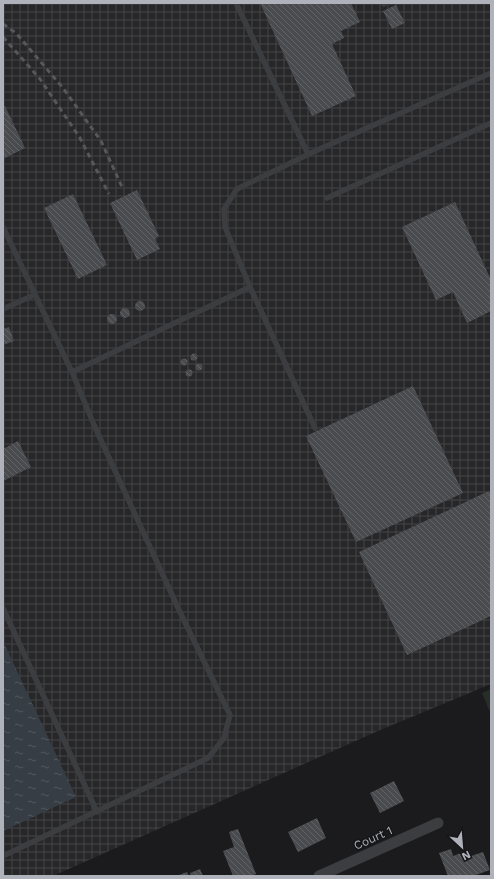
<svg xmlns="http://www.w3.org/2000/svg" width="494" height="879" font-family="'Work Sans',sans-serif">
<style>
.industrial{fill:url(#industrial-grid)}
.forest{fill:url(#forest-crowns)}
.water{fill:url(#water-ripples)}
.building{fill:url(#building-back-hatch)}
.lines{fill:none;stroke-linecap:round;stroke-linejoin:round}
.lane{stroke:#3c3d41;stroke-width:5.5}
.street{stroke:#3c3d41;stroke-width:11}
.rail{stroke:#56575c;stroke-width:3;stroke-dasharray:5 4;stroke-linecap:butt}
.labels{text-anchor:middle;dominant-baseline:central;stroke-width:3;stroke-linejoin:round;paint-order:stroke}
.street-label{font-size:12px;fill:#afb2bb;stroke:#161618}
</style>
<defs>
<pattern id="industrial-grid" width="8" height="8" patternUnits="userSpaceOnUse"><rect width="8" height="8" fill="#27272a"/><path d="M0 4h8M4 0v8" fill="none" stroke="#444447"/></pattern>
<pattern id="forest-crowns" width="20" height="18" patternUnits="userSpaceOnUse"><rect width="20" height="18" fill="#272e28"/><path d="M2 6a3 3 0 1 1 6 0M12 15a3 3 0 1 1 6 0" fill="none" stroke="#444a45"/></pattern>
<pattern id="water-ripples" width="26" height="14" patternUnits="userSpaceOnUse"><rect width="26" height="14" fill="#363d44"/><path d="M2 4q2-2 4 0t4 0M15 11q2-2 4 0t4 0" fill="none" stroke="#51575d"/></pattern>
<pattern id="building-back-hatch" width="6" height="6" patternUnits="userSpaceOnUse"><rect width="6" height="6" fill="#4a4b4f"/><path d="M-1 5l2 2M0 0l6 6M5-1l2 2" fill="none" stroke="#626366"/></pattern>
</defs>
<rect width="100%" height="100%" fill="#1b1b1d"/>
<path class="industrial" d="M3,3h488v681l-113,47 -325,145h-50z"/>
<path class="forest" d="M491,689v25l-9,-21z"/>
<path class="water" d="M3,641l73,156 -73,34z"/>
<path class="building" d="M260,3h91l9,19 -19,9 3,7 -12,6 24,52 -44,20z
M396,5l9,18 -13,6 -9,-18z
M5,106l20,42 -22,11v-52z
M137,190l22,46 -4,3 5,10 -23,11 -27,-57z
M73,194l34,71 -29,14 -34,-71z
M455,202l36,78v31l-24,12 -14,-31 -17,8 -34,-73z
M135 306a5 5 0 1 1 10 0a5 5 0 1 1-10 0Z
M120 313a5 5 0 1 1 10 0a5 5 0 1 1-10 0Z
M107 319a5 5 0 1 1 10 0a5 5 0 1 1-10 0Z
M9,327l5,14 -11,4v-16z
M190.5 357a3.5 3.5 0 1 1 7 0a3.5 3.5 0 1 1-7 0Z
M180.5 362a3.5 3.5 0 1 1 7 0a3.5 3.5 0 1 1-7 0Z
M195.5 367a3.5 3.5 0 1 1 7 0a3.5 3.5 0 1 1-7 0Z
M185.5 373a3.5 3.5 0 1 1 7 0a3.5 3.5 0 1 1-7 0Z
M413,386l50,107 -107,49 -50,-106z
M18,441l13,26 -28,14v-32z
M489,491l2,4v121l-84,39 -48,-103z
M394,781l10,20 -24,12 -10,-20z
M317,818l9,20 -28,14 -10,-20z
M238,829l18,45 -5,2h-18l-10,-25 11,-4 -5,-15z
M451,849l2,7 16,-6 2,6 12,-4 7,18 -17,6h-25l-9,-23z
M200,869l3,7h-12l-1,-3z
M187,872l2,4h-13z"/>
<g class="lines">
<path class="lane" d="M236,3l72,151
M384,3v1
M327,198l164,-75
M3,227l69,145 22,53 85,185 51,105 -6,23 -16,20 -205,98
M3,309l31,-14
M72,372l178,-85
M315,428l-65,-141 -25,-60 -1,-18 13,-20 76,-37 178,-79
M3,608l94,204"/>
<path class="street" d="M319,876l119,-53"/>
<path class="rail" d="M3,24l13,9 47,55 38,53 22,48
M3,37l37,42 40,59 29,56"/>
</g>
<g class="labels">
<g class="street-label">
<text transform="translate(373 838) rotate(-24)">Court 1</text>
</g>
</g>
<rect width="494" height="879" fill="none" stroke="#afb2bb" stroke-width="8"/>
<g transform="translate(462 847) rotate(154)" stroke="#161618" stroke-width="3" paint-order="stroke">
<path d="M0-3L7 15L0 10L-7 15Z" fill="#afb2bb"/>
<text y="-6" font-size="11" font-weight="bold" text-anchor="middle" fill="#afb2bb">N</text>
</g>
</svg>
